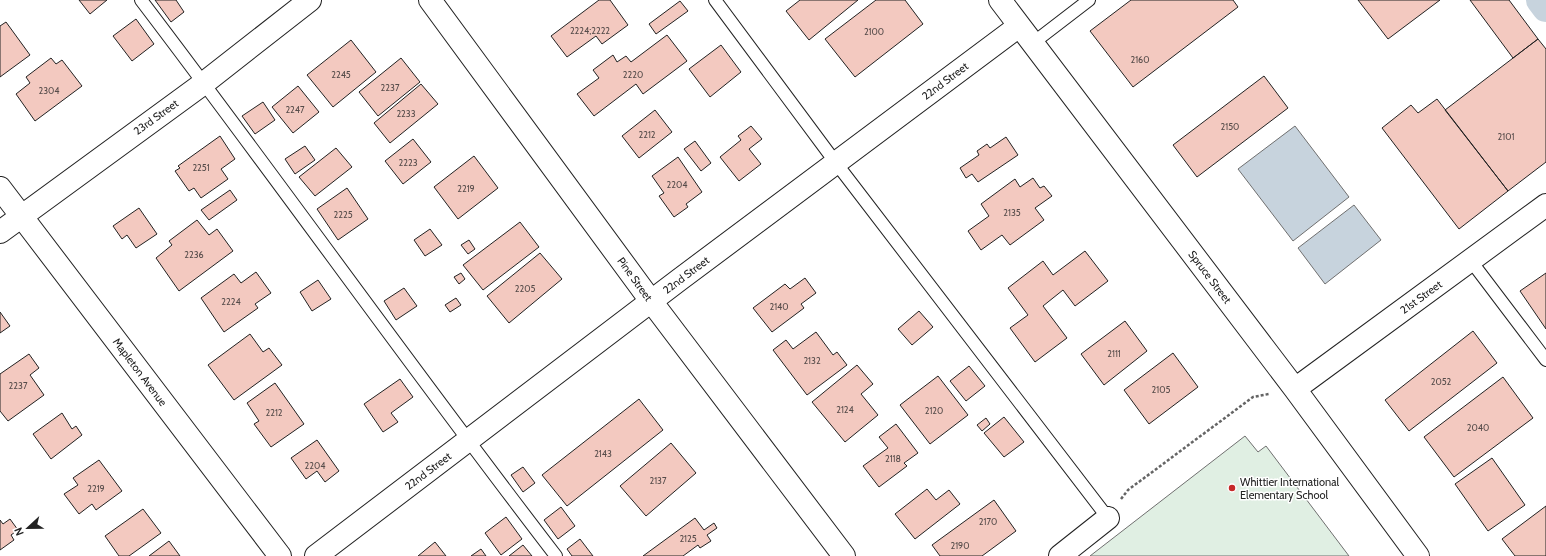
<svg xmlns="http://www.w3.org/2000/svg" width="1546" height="556" font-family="Cabin,sans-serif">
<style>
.green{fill:#e0efe3;stroke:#6f6f6f}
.water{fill:#c7d3dd;stroke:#6f6f6f}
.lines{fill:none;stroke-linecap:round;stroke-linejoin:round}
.canal{stroke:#c7d3dd;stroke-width:28}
.building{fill:#f3c9c0;stroke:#222}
.lane-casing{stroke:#222;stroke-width:14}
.street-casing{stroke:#222;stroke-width:24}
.secondary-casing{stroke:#222;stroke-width:24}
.path{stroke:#646464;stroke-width:2.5;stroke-dasharray:3 2;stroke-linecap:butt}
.lane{stroke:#fff;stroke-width:12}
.street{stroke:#fff;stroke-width:22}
.secondary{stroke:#fff;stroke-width:22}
.poi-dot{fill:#c62828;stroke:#fff;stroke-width:1.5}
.labels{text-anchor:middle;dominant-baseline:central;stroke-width:3;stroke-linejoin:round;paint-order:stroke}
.number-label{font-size:9px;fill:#564c4a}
.street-label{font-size:11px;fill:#222;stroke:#fff}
.poi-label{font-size:11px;fill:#222;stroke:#fff;text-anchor:start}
</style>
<rect width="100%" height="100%" fill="#fff"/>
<path class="green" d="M1245,436l13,16 8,-6 83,110h-259z"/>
<path class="water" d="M1295,126l54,71 -56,44 -55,-72z
M1354,205l27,35 -56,44 -27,-36z"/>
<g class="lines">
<path class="canal" d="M1540,0l6,8"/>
</g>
<path class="building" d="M79,0h28l-17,14z
M155,0h21l8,12 -13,10z
M599,0h11l18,25 -26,19 -6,-8 -29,21 -16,-21z
M800,0h58l-49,40 -23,-29z
M876,0h29l18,24 -68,53 -30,-38z
M1131,0h102l5,7 -105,80 -43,-56z
M1358,0h82l-52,39z
M1470,0h39l29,39 -25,19z
M680,1l8,10 -32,23 -7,-10z
M136,19l18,25 -22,17 -19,-25z
M6,22l24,33 -30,22v-51z
M667,35l20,26 -44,33 -7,-10 -42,32 -17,-22 22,-16 -6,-8 20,-15 4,7 9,-6 5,6z
M1538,39l8,10v113l-38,29 -63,-81z
M351,40l25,32 -43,35 -26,-32z
M721,45l20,27 -31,25 -21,-28z
M51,58l5,6 6,-4 20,26 -47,35 -19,-27 14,-11 -4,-6z
M401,58l19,24 -42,34 -19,-24z
M1264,76l24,32 -91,69 -24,-32z
M421,84l17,20 -48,39 -16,-20z
M298,86l21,26 -26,21 -21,-26z
M1437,99l71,92 -49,38 -77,-101 29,-23 7,8z
M263,102l12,18 -20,14 -13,-18z
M655,110l17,22 -33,26 -17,-22z
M751,126l11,13 -13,10 12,15 -22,17 -19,-24 21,-17 -3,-4z
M220,136l15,23 -14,10 7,10 -27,19 -7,-10 -5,3 -14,-20 5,-3 -2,-2z
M1006,137l12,18 -40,27 -6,-8 -6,4 -6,-10 19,-13 -2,-4 10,-7 3,4z
M413,139l18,23 -28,22 -18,-23z
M695,141l16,22 -10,8 -17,-22z
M305,146l10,14 -20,14 -10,-15z
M336,148l16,19 -37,29 -16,-19z
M474,156l24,32 -40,31 -24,-32z
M678,157l24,35 -16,12 2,3 -14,10 -15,-21 5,-3 -12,-17z
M1033,178l7,10 4,-2 8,10 -17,12 9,12 -34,25 -8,-10 -21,15 -13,-19 21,-15 -8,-12 34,-25 5,8z
M347,188l21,31 -30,21 -21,-31z
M230,190l7,10 -28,20 -8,-10z
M139,208l18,26 -21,14 -9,-13 -5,4 -9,-13z
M197,220l12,15 8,-6 16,22 -54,40 -23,-33 16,-13 -3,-4z
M520,222l19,25 -56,43 -20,-25z
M430,229l12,16 -17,11 -11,-16z
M469,240l6,9 -7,5 -7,-9z
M1085,251l23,30 -33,25 -12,-16 -20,16 24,32 -32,24 -25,-34 18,-13 -20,-27 35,-27 10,14z
M540,253l22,26 -53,44 -22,-27z
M256,272l15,21 -16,11 3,4 -34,24 -23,-34 33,-24 7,9z
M461,273l4,6 -6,5 -5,-7z
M1546,273v56l-26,-38z
M805,278l11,15 -15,11 3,4 -32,24 -19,-24 32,-24 5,5z
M318,280l13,19 -19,12 -12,-19z
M404,288l13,18 -21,14 -12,-19z
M456,298l5,7 -11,7 -5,-7z
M919,311l14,16 -21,18 -14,-16z
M0,312l10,14 -10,7z
M1125,321l22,30 -43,34 -23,-31z
M1473,331l24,32 -88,68 -24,-31z
M816,332l17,23 4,-3 10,13 -40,30 -34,-45 13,-10 7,9z
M250,334l13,18 6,-4 13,17 -48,35 -26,-35z
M1173,353l25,34 -49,37 -25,-34z
M29,354l10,14 -9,7 14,20 -36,26 -8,-10v-37z
M857,365l16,19 -12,10 17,21 -33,27 -33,-40z
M969,366l16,20 -19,15 -16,-20z
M938,376l30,39 -38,29 -30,-39z
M1503,377l30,41 -79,59 -30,-40z
M400,379l13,18 -22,16 7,9 -15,10 -19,-28z
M275,383l29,41 -33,23 -17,-23 5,-3 -12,-18z
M639,399l24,31 -96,76 -25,-31z
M62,413l10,16 4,-3 6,9 -31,24 -18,-25z
M1004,417l20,25 -20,15 -20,-24z
M986,418l4,6 -8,7 -5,-6z
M896,424l22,29 -14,10 3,3 -28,21 -16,-21 25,-18 -9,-11z
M317,440l22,31 -14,11 -8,-11 -11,8 -15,-21z
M671,443l25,30 -50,43 -26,-30z
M1492,458l33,47 -37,26 -33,-47z
M99,460l23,31 -26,19 -4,-6 -13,10 -15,-20 14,-9 -5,-7z
M523,467l12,16 -12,9 -12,-17z
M927,489l9,11 13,-10 11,14 -45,35 -20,-25z
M994,500l22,31 -34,25h-42l-8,-11z
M1546,506v50h-31l-13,-17z
M561,507l14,19 -17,13 -14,-19z
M143,509l18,24 -32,23h-10l-14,-20z
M506,517l16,22 -21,16 -16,-22z
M695,518l9,12 10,-7 3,5 -10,7 4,6 -11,7 -2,-3 -15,11h-40z
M10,519l8,11 -7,5 3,5 -14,10v-30l3,4z
M580,539l13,17h-21l-5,-7z
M169,541l11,15h-31z
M435,542l11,14h-28z
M523,545l9,11h-23z
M481,549l5,7h-15z"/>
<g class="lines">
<defs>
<path id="lane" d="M141,0c140,184 274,373 415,556
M715,0l121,163 272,355
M1033,43l56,-43
M1471,261l75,99"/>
<path id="street" d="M1000,0l295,389 123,167
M0,188l280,368
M0,232l204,-149 106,-83
M1295,389l251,-184
M316,556l363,-276 340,-254
M1060,556l48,-38"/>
<path id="secondary" d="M430,0l221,301 193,255"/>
</defs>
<use href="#lane" class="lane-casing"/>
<use href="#street" class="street-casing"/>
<use href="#secondary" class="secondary-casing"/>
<path class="path" d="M1121,499l7,-9 125,-93 16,-3"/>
<use href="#lane" class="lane"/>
<use href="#street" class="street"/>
<use href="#secondary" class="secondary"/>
</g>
<circle class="poi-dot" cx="1232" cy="488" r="4"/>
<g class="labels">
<g class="number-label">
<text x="590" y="30">2224;2222</text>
<text x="874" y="31">2100</text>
<text x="1140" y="59">2160</text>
<text x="341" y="74">2245</text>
<text x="633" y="74">2220</text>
<text x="390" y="87">2237</text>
<text x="49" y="90">2304</text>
<text x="295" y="109">2247</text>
<text x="406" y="113">2233</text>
<text x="1230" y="126">2150</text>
<text x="647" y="134">2212</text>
<text x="1506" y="136">2101</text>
<text x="408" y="162">2223</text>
<text x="201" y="167">2251</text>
<text x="677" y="184">2204</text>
<text x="466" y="188">2219</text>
<text x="1012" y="212">2135</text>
<text x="343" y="214">2225</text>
<text x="194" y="254">2236</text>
<text x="525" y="288">2205</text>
<text x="231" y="301">2224</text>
<text x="779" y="306">2140</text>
<text x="1114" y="353">2111</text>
<text x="812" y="360">2132</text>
<text x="1441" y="381">2052</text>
<text x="18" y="385">2237</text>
<text x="1161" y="389">2105</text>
<text x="845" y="409">2124</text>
<text x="934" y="410">2120</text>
<text x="274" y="412">2212</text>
<text x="1478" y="427">2040</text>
<text x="603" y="453">2143</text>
<text x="893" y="458">2118</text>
<text x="315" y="465">2204</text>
<text x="658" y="480">2137</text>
<text x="96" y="488">2219</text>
<text x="988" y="521">2170</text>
<text x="688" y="538">2125</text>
<text x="960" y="545">2190</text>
</g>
<g class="street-label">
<text transform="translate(945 81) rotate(-37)">22nd Street</text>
<text transform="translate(156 117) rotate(-36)">23rd Street</text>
<text transform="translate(686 275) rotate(-37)">22nd Street</text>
<text transform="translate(1210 277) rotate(53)">Spruce Street</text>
<text transform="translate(635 279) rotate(54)">Pine Street</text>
<text transform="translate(1421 297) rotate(-36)">21st Street</text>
<text transform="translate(140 372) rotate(53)">Mapleton Avenue</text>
<text transform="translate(428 471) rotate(-37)">22nd Street</text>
</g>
<g class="poi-label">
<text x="1240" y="482">Whittier International<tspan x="1240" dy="13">Elementary School</tspan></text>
</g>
</g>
<g transform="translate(28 528) rotate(248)" stroke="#ffffff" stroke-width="3" paint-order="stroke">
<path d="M0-3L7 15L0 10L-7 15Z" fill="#222222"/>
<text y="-6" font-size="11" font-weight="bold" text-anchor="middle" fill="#222222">N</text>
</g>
</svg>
